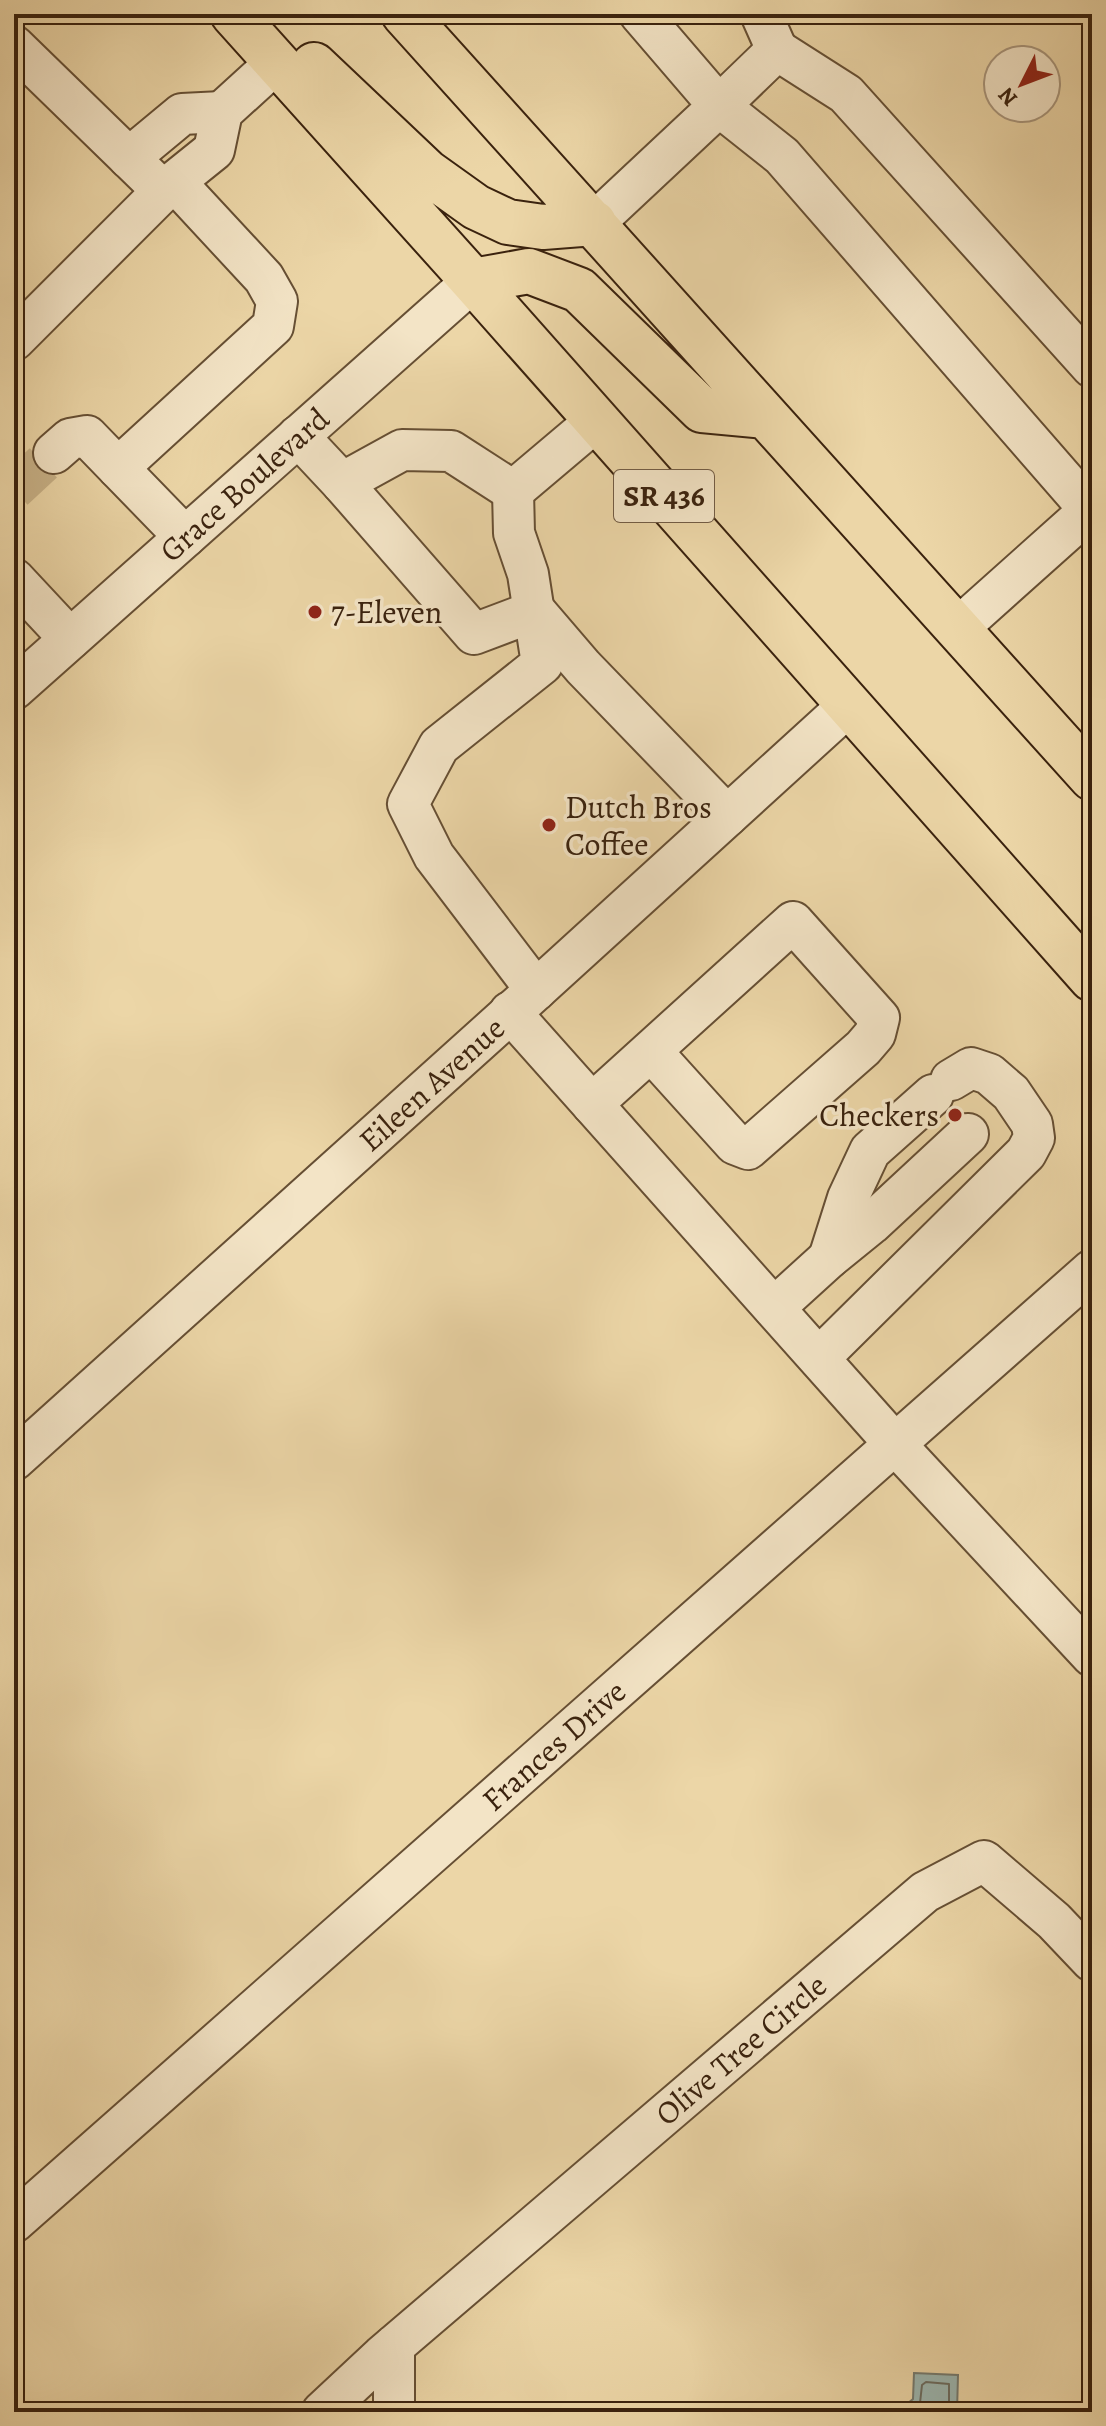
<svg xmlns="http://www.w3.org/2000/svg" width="1106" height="2426" font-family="Alegreya,serif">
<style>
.water{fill:#9cb7b1;stroke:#757b70;stroke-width:2}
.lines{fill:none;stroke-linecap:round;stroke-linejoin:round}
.shore{stroke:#6b6c60;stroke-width:2}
.minor-tunnel{stroke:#c8b288;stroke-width:40;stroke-dasharray:40 20;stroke-linecap:butt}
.minor-casing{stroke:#664f34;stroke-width:44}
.major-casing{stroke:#3a220e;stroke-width:48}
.minor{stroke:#f3e4c6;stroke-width:40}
.major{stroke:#ecd6a7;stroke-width:44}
.poi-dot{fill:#8f2418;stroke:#f3e4c6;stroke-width:3}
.labels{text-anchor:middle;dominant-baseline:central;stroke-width:7;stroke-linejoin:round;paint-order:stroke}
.shield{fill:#f3e4c6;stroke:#725c45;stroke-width:2}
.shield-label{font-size:30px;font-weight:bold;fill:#3a220e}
.street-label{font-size:32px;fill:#3a220e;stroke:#f3e4c6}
.poi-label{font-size:32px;fill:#3a220e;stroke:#f3e4c6;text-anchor:start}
</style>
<rect width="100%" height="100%" fill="#ecd6a7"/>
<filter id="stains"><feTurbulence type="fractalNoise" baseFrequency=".0025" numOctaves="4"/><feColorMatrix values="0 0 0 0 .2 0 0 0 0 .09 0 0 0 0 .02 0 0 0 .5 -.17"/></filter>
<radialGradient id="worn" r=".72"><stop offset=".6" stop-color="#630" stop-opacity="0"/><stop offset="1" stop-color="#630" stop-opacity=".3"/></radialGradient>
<path class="water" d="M914,2373l44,2 -1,37h-60l16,-13z"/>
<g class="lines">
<path class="shore" d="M910,2412l10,-9 2,-18 4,-3 23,2v28"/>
<path class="minor-tunnel" d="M14,490l40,-37"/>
<defs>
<g id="minor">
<path d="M761,14l16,36 -58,56 63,50 308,354 -133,119"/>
<path d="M14,46l149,145"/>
<path d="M777,50l69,44 246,273"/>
<path d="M129,158l53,-44 40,-2"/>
<path d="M594,223l125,-117 -79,-92"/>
<path d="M14,340l149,-149 51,-41 8,-38 55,-50"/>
<path d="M298,436l44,47 60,-33 49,1 62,40 84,-71"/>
<path d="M54,453l16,-14 17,-3 98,101"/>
<path d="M118,468l155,-142 4,-25 -13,-23 -89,-96"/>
<path d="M342,483l132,151 61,-23 48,56 144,149"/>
<path d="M513,491l1,42 14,41 14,90 -103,82 -31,58 26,52 102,134"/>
<path d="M14,579l56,60"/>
<path id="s1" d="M14,689l459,-408"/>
<path d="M510,1012l384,431 198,213"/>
<path d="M592,1104l201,-182 86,96 -4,16 -12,14 -115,101 -13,-5 -84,-93"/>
<path d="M829,1258l19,-60 22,-47 63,-56"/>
<path d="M774,1308l55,-50 42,-34 97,-90"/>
<path d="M819,1358l207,-205 8,-15 -2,-14 -21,-31 -22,-19 -18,-6 -20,12"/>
<path id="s2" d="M14,1460l522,-470 313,-285"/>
<path id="s3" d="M14,2222l1078,-952"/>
<path d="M394,2346v66"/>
<path id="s4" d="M322,2412l60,-56 543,-464 59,-31 70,60 38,40"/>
</g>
<path id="major" d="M233,14l240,267 619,698
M404,14l688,764
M314,65l113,107 49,35 32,15 35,5 51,-4
M473,281l56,-10 50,19 123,120 64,6"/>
</defs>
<use href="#minor" class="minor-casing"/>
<use href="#major" class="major-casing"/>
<use href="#minor" class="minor"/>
<use href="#major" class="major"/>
</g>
<g class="poi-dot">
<circle cx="315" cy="612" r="8"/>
<circle cx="549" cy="825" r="8"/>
<circle cx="955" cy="1115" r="8"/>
</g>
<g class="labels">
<rect class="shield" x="614" y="470" width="100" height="52" rx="6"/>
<g class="shield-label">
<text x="664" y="496">SR 436</text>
</g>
<g class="street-label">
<text stroke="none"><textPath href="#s1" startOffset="308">Grace Boulevard</textPath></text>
<text stroke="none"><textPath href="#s2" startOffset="562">Eileen Avenue</textPath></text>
<text stroke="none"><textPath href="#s3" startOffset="720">Frances Drive</textPath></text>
<text stroke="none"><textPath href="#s4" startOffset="554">Olive Tree Circle</textPath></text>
</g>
<g class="poi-label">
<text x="331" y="612">7-Eleven</text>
<text x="565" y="807">Dutch Bros<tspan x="565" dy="37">Coffee</tspan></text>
<text x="939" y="1115" text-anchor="end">Checkers</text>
</g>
</g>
<rect width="1106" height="2426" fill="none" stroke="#ecd6a7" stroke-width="48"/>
<rect x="16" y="16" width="1074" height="2394" fill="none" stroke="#3a220e" stroke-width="4"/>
<rect x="24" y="24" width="1058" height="2378" fill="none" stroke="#3a220e" stroke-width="2"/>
<g transform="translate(1022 84) rotate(228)"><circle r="38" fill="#f3e4c6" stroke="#a9967c" stroke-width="2"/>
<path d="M0-6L14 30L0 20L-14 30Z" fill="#8f2418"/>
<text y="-12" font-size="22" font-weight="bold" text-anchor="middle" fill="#3a220e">N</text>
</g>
<rect width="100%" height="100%" filter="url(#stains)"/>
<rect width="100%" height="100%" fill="url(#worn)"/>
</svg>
